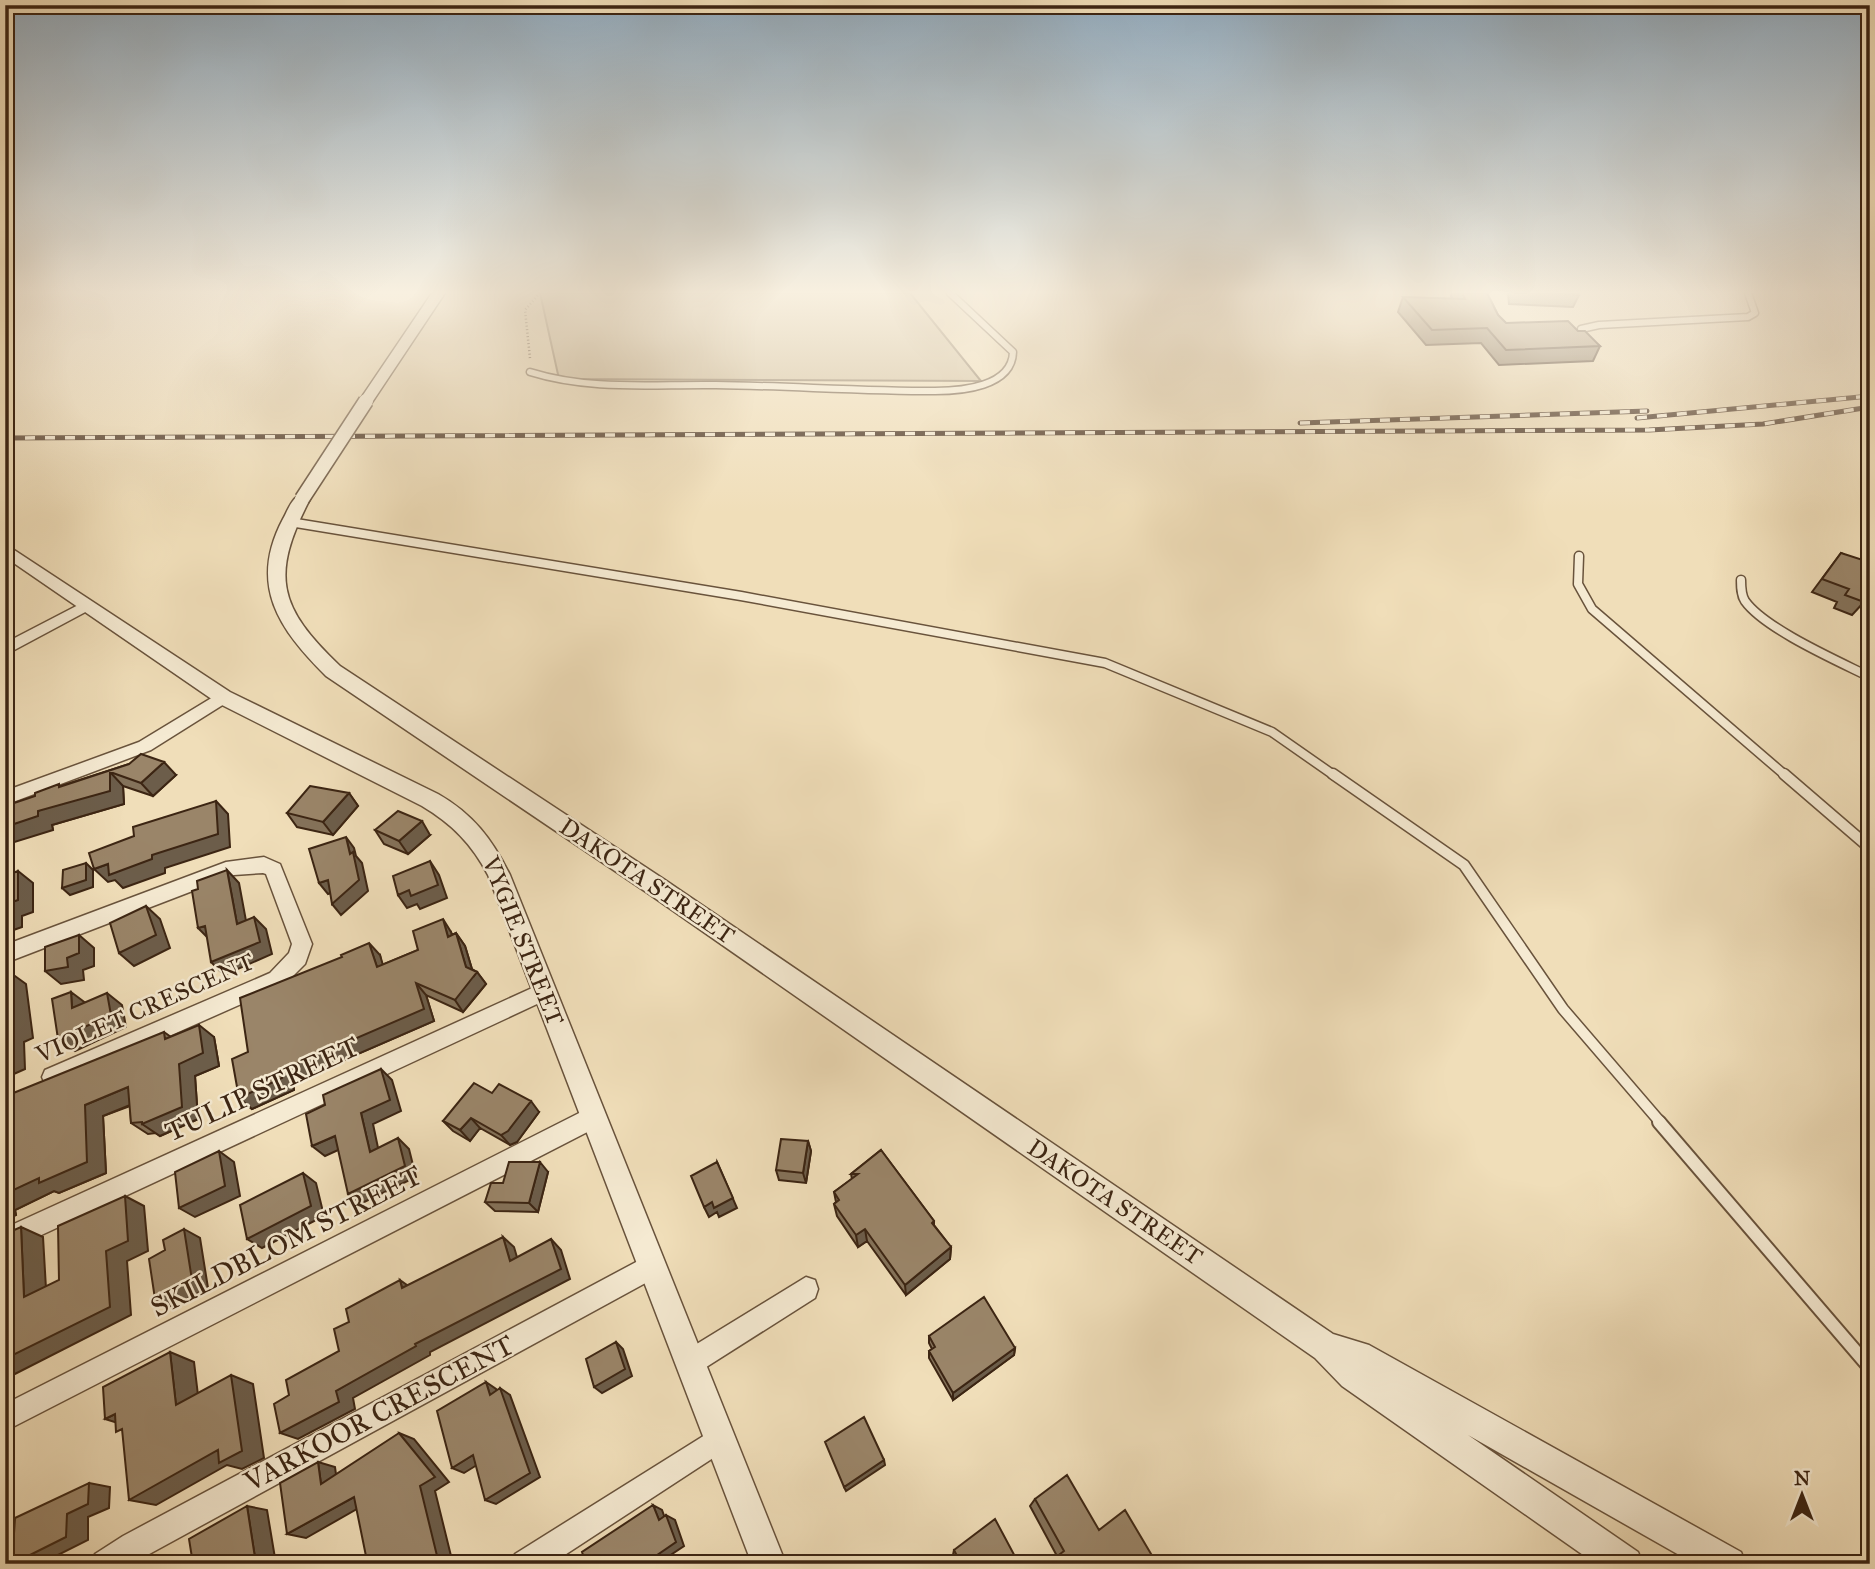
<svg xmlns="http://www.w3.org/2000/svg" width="1875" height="1569" font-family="'IM FELL Great Primer',serif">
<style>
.green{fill:#d1bf9d;stroke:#867258;stroke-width:2}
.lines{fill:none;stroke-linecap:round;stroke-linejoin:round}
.service-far3-casing{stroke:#69533c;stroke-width:9}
.service-far2-casing{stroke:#69533c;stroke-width:11}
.service-far1-casing{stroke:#69533c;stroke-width:13}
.service-casing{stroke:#69533c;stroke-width:16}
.minor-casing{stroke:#69533c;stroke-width:3}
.tertiary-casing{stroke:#69533c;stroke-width:3}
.path{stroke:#3c2513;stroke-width:2.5;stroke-dasharray:1 2.5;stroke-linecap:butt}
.service-far3{stroke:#f5ead2;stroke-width:6}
.service-far2{stroke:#f5ead2;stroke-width:8}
.service-far1{stroke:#f5ead2;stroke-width:10}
.service{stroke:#f5ead2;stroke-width:12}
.minor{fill:#f5ead2;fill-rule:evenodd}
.tertiary{fill:#f5ead2;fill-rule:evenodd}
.rail-casing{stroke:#3c2513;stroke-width:5}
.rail{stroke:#f5ead2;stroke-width:3.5;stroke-dasharray:10;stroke-linecap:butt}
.tertiary-bridge-casing{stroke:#69533c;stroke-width:17;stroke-linecap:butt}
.tertiary-bridge{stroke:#f5ead2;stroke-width:14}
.wall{fill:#84725a;stroke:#3c2513;stroke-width:2}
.shaded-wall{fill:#6c5d4a;stroke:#3c2513;stroke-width:2}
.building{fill:#9a8569;stroke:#3c2513;stroke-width:2}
.labels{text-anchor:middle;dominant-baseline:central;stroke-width:5;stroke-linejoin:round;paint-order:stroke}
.street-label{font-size:24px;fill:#3c2513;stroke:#f5ead2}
.near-street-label{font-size:28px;fill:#3c2513;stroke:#f5ead2}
</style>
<rect width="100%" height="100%" fill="#f0deb9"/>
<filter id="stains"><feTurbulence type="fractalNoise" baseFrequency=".00286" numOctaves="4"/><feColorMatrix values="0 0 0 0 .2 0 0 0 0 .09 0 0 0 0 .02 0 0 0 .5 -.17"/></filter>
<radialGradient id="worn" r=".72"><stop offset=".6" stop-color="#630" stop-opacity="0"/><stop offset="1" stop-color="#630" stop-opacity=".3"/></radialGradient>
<path class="green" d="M540,293h370l71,88 -422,-2z"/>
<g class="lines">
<defs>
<path id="service-far3" d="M1583,339l-2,-10 18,-4 149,-8 7,-4 -7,-20
M530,372c61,19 122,12 186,13 73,1 146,6 219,6 26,0 77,-4 78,-39l-63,-59"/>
<path id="service-far2" d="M290,522l451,74 364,67 167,69 63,44
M1579,556l-1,28 14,25 194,167
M1741,580c0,7 0,15 4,21 20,28 93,60 125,76"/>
<path id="service-far1" d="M1333,774l131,91 99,144 98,114
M1784,774l86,74"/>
<path id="service" d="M1659,1122l211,246"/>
<path id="minor" d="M86,601l7,5 -2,3 -86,46v-12z
M223,691l8,6 -2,4 -78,49 -146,55v-14l134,-49z
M264,857l16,7 32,80 -7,20 -21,21 -223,99 -8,3 -8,-3 -3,-7 3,-7 225,-97 19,-20 3,-9 -26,-70 -3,-1 -29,2 -229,88v-18l221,-83z
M543,983l7,3 3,6 -3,6 -545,254v-24z
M593,1106l8,3 3,8 -3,8 -596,306v-27z
M653,1253l9,3 3,9 -3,9 -531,290h-40l4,-10 28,-18z
M806,1277l9,3 3,9 -3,9 -115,73 -9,4 -9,-4 -4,-9 4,-9z
M721,1425l9,4 4,9 -4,9 -179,117h-40l4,-10z"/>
<path id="tertiary" d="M432,293h13l-74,111h-10l-2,-3z
M302,494l8,5c-40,77 -32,108 30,167l325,214 668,454 36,11 372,207 5,12h-51l-227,-129 170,117 5,12h-47l-254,-178 -27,-28 -666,-464 -323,-218c-47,-47 -78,-91 -43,-157 5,-9 9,-22 19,-25z
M5,544l225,148 208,102c35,20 54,45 72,81l276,689h-34l-264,-689c-16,-31 -36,-51 -66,-69l-206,-104 -211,-145z"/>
</defs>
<use href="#service-far3" class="service-far3-casing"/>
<use href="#service-far2" class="service-far2-casing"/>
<use href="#service-far1" class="service-far1-casing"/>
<use href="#service" class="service-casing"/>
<use href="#minor" class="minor-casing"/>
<use href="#tertiary" class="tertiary-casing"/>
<path class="path" d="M530,358l-5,-48 15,-17"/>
<use href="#service-far3" class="service-far3"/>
<use href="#service-far2" class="service-far2"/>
<use href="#service-far1" class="service-far1"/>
<use href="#service" class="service"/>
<use href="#minor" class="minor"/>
<use href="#tertiary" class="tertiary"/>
<defs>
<path id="rail" d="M1637,418l233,-22
M1300,423l347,-12
M5,438l1644,-8 114,-6 107,-17"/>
</defs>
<use href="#rail" class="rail-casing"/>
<use href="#rail" class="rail"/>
<defs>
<path id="tertiary-bridge" d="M302,499l64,-98"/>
</defs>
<use href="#tertiary-bridge" class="tertiary-bridge-casing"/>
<use href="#tertiary-bridge" class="tertiary-bridge"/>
</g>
<path class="wall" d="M1452,293h35l11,22 8,8 72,8 22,15 -7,15 -94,4 -18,-22 -55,2 -28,-33 5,-15 49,2 -1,-3z
M1508,293h70l1,2 -6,12 -64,-3z
M1841,553l23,12v37l-12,13 -18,-7 3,-6 -25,-10z
M129,764l47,11 -23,21 -30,-10 1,18 -72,21 1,5 -18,-34 26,-10z
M349,793l9,13 -25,29 -36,-8 -10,-14z
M375,830l55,5 -22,19 -24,-10z
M451,932l1,3 4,-2 9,13 7,23 5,3 9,12 -23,28 -37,-17 8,26 -141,61 1,8 -42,19 -13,-11 9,-46 132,-97 2,10 36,-15z
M164,1032l7,5h43l5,29 -24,10 3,43 -38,17 -4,-3 -8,1 -17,-11 -1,-17 -27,10 3,57 -47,20 -5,-2 -39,19 1,5 -11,5z
M492,1093l47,19 -22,30 -7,3 -30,-17 -10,13 -17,-10 -10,-10z
M808,1141l3,10 -5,32 -27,-3 -3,-10z
M881,1150l53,71v4l17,22 -1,12 -44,36 -39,-54 -9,6 -21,-31 -3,-12 2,-2 -2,-10 18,-13 -1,-5z
M548,1172l-10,40 -43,-1 -10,-9 18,-19z
M929,1336l86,12 -1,7 -61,45 -24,-42v-7l3,-2 -3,-6z
M1035,1499l64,31 58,34 -100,-8 -27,-50z
M954,1550l65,14h-62l-4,-9z"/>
<path class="shaded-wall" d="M164,762l12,13 -23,21 -12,-13z
M110,772l13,14 1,18 -72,21 1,5 -48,15v-18l33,-16z
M349,793l9,13 -25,29 -10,-13z
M216,801l12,13 2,33 -65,21v5l-42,15 -8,-8 -7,2 -14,-13 14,-5 44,-9z
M422,821l8,14 -22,19 -9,-13z
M346,837l8,11 2,8 6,7 6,28 -27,24 -9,-11 18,-50z
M430,861l9,14 8,23 -27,11 -3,-5 -10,4 -9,-13z
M86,863l7,7v17l-23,8 -8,-7z
M227,870l12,13 10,54 -12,-13z
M18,871l15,12v29l-11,4v11l-17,6v-18l2,-11z
M328,880l9,11 -9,3 -9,-11z
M146,906l14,13 10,29 -36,18 -15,-13z
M254,917l12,12 6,25 -48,21 -13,-13z
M443,919l8,13 5,18 -8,-13z
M205,926l6,15 -13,-13z
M456,933l9,13 9,30 3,-4 9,12 -23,28 -8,-12 11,-33z
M79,935l15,13v18l-11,4 1,10 -23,4 -16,-13z
M369,943l11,12 7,24 -10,-12z
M8,971l18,13 7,54 -9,4 1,27 -20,9v-49z
M416,983l10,12 8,26 -141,61 1,8 -42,19 -13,-11z
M71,992l16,12 -15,4z
M107,993l15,12 4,22 -51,24 -17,-12z
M199,1025l15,12 5,29 -24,10 3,43 -38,17 -18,-12 37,-60z
M381,1069l11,11 9,31 -28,13 8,38 -11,-10 -9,-39z
M128,1087l17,12 -42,17 3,57 -47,20 -5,-2 -39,19 1,5 -11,5v-26l80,-89z
M531,1101l8,11 -22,30 -7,3 -9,-10z
M471,1118l9,10 -10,13 -10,-11z
M335,1136l12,10 -22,10 -13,-10z
M398,1138l11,11 7,28 -56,27 -12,-10z
M808,1141l3,10 -5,32 -3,-10z
M219,1151l15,11 6,34 -45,21 -16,-9z
M540,1162l8,10 -10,40 -9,-9z
M717,1162l20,46 -18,9 -2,-5 -8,5 -5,-10 8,-5z
M303,1173l13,10 8,33 -62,32 -15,-9z
M125,1196l19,10 4,45 -21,10 4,54 -126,64v-20l101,-108z
M21,1227l22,10 4,69 -23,-9z
M184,1229l16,9 8,50 -36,19 -17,-8z
M865,1229l2,12 -9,6 -2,-12z
M503,1237l11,10 7,24 -11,-10z
M551,1239l10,11 9,29 -140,73v3l-77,43 2,11 -57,30 -18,-6 56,-42 79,-47z
M951,1247l-1,12 -44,36 -1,-10z
M400,1280l14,10 -12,-2z
M616,1342l7,7 9,27 -30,17 -8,-6z
M1015,1348l-1,7 -61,45v-7z
M170,1352l24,10 6,50 -24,-7z
M231,1375l22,9 11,74 -22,11 -15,-4 -71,40 -27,-5z
M486,1382l10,7 4,12 -10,-6z
M500,1388l10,7 30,82 -44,27 -11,-4z
M115,1414l16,13 -26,-8z
M399,1433l15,6 35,43 -14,9 18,73h-14z
M473,1455l12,5 -21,13 -12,-5z
M884,1460l1,5 -39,26 -2,-4z
M318,1462l17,5 3,22 -17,-5z
M89,1483l21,4 -1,21 -21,9v23l-48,24h-28l55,-50z
M354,1497l17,4 -65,37 -19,-4z
M653,1505l9,5 5,14 -8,-4z
M247,1506l20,4 9,54h-20z
M666,1515l9,5 9,26 -27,18h-13z"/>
<path class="building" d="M1462,293h25l11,22 8,8 62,-2 10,10h7l15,15 -94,4 -19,-22 -55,2 -29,-33 62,2z
M1549,293h29l1,2z
M1841,553l25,8 -2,4 6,2v25l-6,10 -19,-7 4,-6 -27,-10z
M141,754l23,8 -23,21 -31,-11v19l-72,20v5l-33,11v-21l30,-10v-3l24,-9v3l70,-23z
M310,786l39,7 -26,29 -36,-9z
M216,801l2,33 -66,21v4l-43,16 -1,-11 -14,5 -5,-16 45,-17 -1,-9z
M398,811l24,10 -23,20 -24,-11z
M346,837l4,17 3,-2 6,28 -27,24 -4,-24 -9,3 -10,-34z
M430,861l8,24 -27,11 -2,-6 -11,5 -5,-19z
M86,863v17l-24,8 1,-18z
M227,870l10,54 17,-7 6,25 -49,20 -6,-36 -7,2 -6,-37 6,-2 -1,-8z
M18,871v29l-11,4v11h-2v-39z
M146,906l10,29 -37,18 -9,-30z
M443,919l5,18 8,-4 10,34 11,5 -22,28 -39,-17 8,26 -144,62 2,7 -43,20 -7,-39 16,-7 -8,-54 102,-41 -1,-2 28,-12 8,24 41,-17 -5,-19z
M79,935v18l-12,5 1,9 -23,4v-24z
M8,971l6,55 -9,3v-57z
M71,992l1,16 35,-15 4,22 -53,24 -6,-40z
M199,1025l4,28 -24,11 3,43 -40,17v-2l-11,1 -3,-36 -43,18 2,57 -48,21v-5l-34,16 1,-98 158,-64 1,7z
M381,1069l9,31 -29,13 9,39 28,-14 7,28 -57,28 -13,-58 -23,10 -6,-32 19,-9 -2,-10z
M474,1083l18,10 7,-9 32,17 -23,30 -7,4 -30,-17 -11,12 -17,-9z
M781,1139l27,2 -5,32 -27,-3z
M881,1150l53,71 -2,2 19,24 -46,38 -40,-56 -9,6 -22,-31 5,-4 -5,-8 24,-18h-7z
M219,1151l6,35 -46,22 -4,-36z
M509,1162h31l-11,41 -44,-1 6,-19h12z
M717,1162l16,36 -19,10 -2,-6 -8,5 -13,-31z
M303,1173l8,33 -64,33 -7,-34z
M125,1196l3,45 -22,10 4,56 -105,52v-125l16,-7 3,70 35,-17 -1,-54z
M184,1229l8,51 -37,19 -6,-40 16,-9 -2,-10z
M503,1237l7,24 41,-22 10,30 -146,75 1,2 -80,45 3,11 -59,31 -6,-29 15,-9 -3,-15 53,-29 -5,-22 15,-7 -3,-13 54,-29 2,8z
M984,1297l31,51 -62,45 -24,-42 6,-4 -6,-11z
M616,1342l9,27 -31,18 -8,-28z
M170,1352l6,53 55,-30 11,76 -23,12 -1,-13 -89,50 -7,-71 -6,3 -1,-18 -10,5 -2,-32z
M486,1382l4,13 10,-7 30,85 -45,27 -12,-45 -21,13 -15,-57z
M864,1417l20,43 -40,27 -19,-45z
M399,1433l36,44 -15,9 19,78h-77l5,-3 -13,-64 -67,37 -7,-51 38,-21 3,22z
M1067,1475l32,55 26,-20 32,54h-110l17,-13 -29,-52z
M89,1483l-1,21 -21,10 -1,23 -54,27 3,-46z
M653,1505l6,15 7,-5 10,27 -32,22h-58l-4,-12z
M247,1506l9,58h-63l-4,-25z
M995,1519l24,45h-58l-7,-14z"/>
<linearGradient id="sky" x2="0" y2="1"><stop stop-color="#93acbf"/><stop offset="0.57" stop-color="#f8f0e0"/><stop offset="1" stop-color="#f8f0e0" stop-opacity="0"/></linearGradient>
<rect width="1875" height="513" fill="url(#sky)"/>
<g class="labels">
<g class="street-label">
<text transform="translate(647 881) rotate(34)">DAKOTA STREET</text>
<text transform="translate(523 941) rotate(68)">VYGIE STREET</text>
<text transform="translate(145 1008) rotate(-24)">VIOLET CRESCENT</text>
<text transform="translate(1115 1202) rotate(34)">DAKOTA STREET</text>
</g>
<g class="near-street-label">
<text transform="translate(262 1089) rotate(-25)">TULIP STREET</text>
<text transform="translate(286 1241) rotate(-27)">SKILDBLOM STREET</text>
<text transform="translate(379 1413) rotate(-28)">VARKOOR CRESCENT</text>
</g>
</g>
<rect width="1875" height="1569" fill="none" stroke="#f0deb9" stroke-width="28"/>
<rect x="7" y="7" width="1861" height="1555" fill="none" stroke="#3c2513" stroke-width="3.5"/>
<rect x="14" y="14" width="1847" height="1541" fill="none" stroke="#3c2513" stroke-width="2"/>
<g transform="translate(1802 1495)" stroke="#f5ead2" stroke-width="5" paint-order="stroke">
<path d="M0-5L12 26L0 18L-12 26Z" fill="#3c2513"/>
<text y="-10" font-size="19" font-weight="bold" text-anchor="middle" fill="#3c2513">N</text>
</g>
<rect width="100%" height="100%" filter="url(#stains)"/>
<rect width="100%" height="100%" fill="url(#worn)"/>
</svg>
